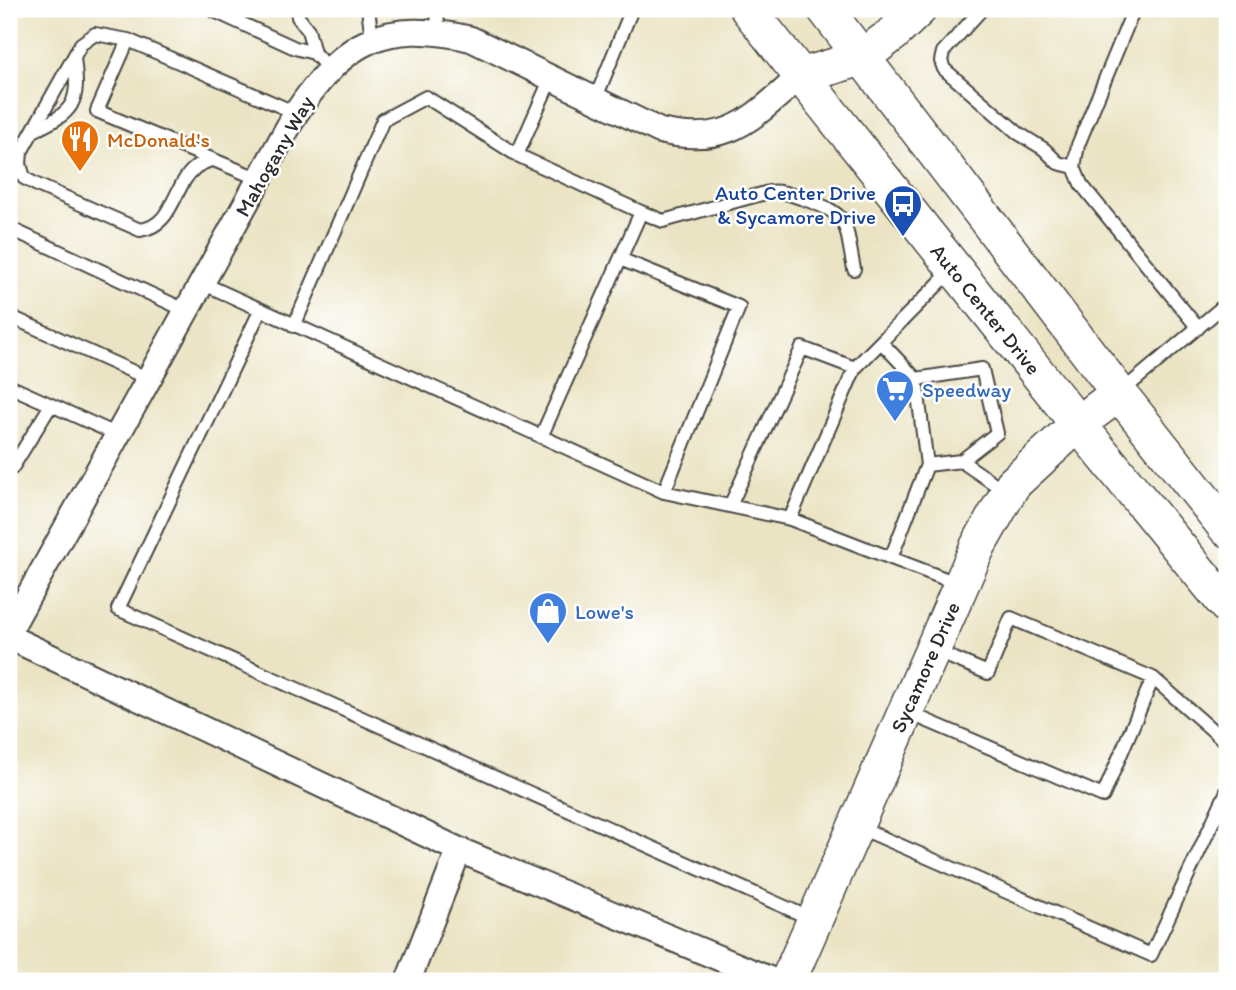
<svg xmlns="http://www.w3.org/2000/svg" width="1236" height="990" font-family="Itim,sans-serif">
<style>
.lines{fill:none;stroke-linecap:round;stroke-linejoin:round}
.lane-casing{stroke:#484742;stroke-width:16}
.street-casing{stroke:#484742;stroke-width:28}
.secondary-casing{stroke:#484742;stroke-width:38}
.lane{stroke:#fff;stroke-width:12}
.street{stroke:#fff;stroke-width:24}
.secondary{stroke:#fff;stroke-width:35}
.labels{text-anchor:middle;dominant-baseline:central;stroke-width:5;stroke-linejoin:round;paint-order:stroke}
.food-label{font-size:21px;fill:#c56008;stroke:#fff;text-anchor:start}
.street-label{font-size:21px;fill:#2b2b2b;stroke:#fff}
.transit-label{font-size:21px;fill:#164399;stroke:#fff;text-anchor:end}
.shop-label{font-size:21px;fill:#366cbe;stroke:#fff;text-anchor:start}
</style>
<rect width="100%" height="100%" fill="#fff"/>
<filter id="ink" filterUnits="userSpaceOnUse"><feTurbulence type="fractalNoise" baseFrequency=".0143" numOctaves="2"/><feDisplacementMap in="SourceGraphic" scale="14" xChannelSelector="R" yChannelSelector="G"/><feConvolveMatrix kernelMatrix="1 2 1 2 8 2 1 2 1" color-interpolation-filters="sRGB"/></filter>
<filter id="wash" filterUnits="userSpaceOnUse"><feTurbulence type="fractalNoise" baseFrequency=".00686" numOctaves="4" result="noise"/><feDisplacementMap in="SourceGraphic" scale="28" xChannelSelector="R" yChannelSelector="G"/><feGaussianBlur stdDeviation="1.57" result="paint"/><feColorMatrix in="noise" values="0 0 0 0 0 0 0 0 0 0 0 0 0 0 0 0 0 1.4 0 .05"/><feComposite in="paint" operator="in"/></filter>
<g filter="url(#wash)">
<rect width="100%" height="100%" fill="#ebe4c4"/>
</g>
<g filter="url(#ink)">
<g class="lines">
<defs>
<path id="lane" d="M210,9l85,39 19,5 15,16
M297,9l1,8 10,13 6,23
M368,9l4,29
M982,9l-39,43 -2,9 3,8 74,64 26,16 14,14 16,4
M1134,9l-56,136 -4,22 7,17 117,144
M437,31l1,-22
M128,40l-33,-6 -14,10 -60,108 -1,12 4,14 13,7 103,45c34,-4 33,-45 55,-62 4,-4 11,-6 16,-8
M595,100l37,-91
M33,131c41,-19 47,-27 41,-73
M517,155l34,-77
M259,179l-162,-68 31,-71 168,73
M641,212l22,9 106,-29c11,-2 22,3 32,6 51,17 43,23 53,71
M9,228l178,83
M620,259l119,48 -75,185
M202,283l462,209 126,27 171,66
M260,311l-142,298 696,311
M9,316l140,63
M294,326l89,-206 43,-23 91,58 124,57 -100,225
M881,342l35,37
M9,386l109,49
M1120,393l107,-90
M961,461l-34,4 -11,-86 66,-10 15,64 -36,28 47,32
M9,466l3,2 39,-63
M730,506l72,-158 53,20
M790,519l65,-151 99,-100
M891,558l36,-93
M933,650l55,23 23,-55 142,60 74,65
M909,713l194,83 50,-118
M858,827l293,128 76,-164"/>
<path id="street" d="M9,631l287,-518c49,-73 88,-94 175,-74l189,92c71,16 91,-13 141,-55
M9,637l450,213 315,131
M408,981l51,-131"/>
<path id="secondary" d="M748,9l330,415 149,182
M825,9l294,384 108,136
M801,76l60,-18 32,-24 26,-25
M788,981l190,-435 35,-62 65,-60 41,-31"/>
</defs>
<use href="#lane" class="lane-casing"/>
<use href="#street" class="street-casing"/>
<use href="#secondary" class="secondary-casing"/>
<use href="#lane" class="lane"/>
<use href="#street" class="street"/>
<use href="#secondary" class="secondary"/>
</g>
</g>
<defs>
<symbol id="restaurant-pin" viewBox="-11 -11 22 30"><path d="M0 17L-7.5 6A9.5 9.5 0 1 1 7.5 6Z" fill="#e8710a" stroke="#fff"/><path d="M-5-6h1v4h1v-4h1v4h1v-4h1v5L-1.5 .5V6h-2V.5L-5-1ZM5-6V6H3V1.5H1.5Q1.5-4 5-6Z" fill="#fff"/></symbol>
<symbol id="bus-pin" viewBox="-11 -11 22 30"><path d="M0 17L-7.5 6A9.5 9.5 0 1 1 7.5 6Z" fill="#1a4fb4" stroke="#fff"/><path d="M-5-6H5V4H4V6H2V4H-2V6H-4V4H-5ZM-3.5-4V0h7V-4ZM-3.5 1.2v1.5H-2V1.2ZM2 1.2v1.5H3.5V1.2Z" fill="#fff"/></symbol>
<symbol id="supermarket-pin" viewBox="-11 -11 22 30"><path d="M0 17L-7.5 6A9.5 9.5 0 1 1 7.5 6Z" fill="#3f7fe0" stroke="#fff"/><path d="M-6-5.5h2.5l.6 2H6L4.5 2H-2.5L-4.4-4H-6ZM-1.5 3.2a1.3 1.3 0 1 0 .1 0ZM3 3.2a1.3 1.3 0 1 0 .1 0Z" fill="#fff"/></symbol>
<symbol id="shop-pin" viewBox="-11 -11 22 30"><path d="M0 17L-7.5 6A9.5 9.5 0 1 1 7.5 6Z" fill="#3f7fe0" stroke="#fff"/><path d="M-5-2.5h2.3a2.7 3.5 0 0 1 5.4 0H5L5.5 6h-11ZM-1.5-2.5h3a1.5 2.3 0 0 0-3 0Z" fill="#fff"/></symbol>
</defs>
<g fill-rule="evenodd">
<use href="#restaurant-pin" x="58" y="117" width="44" height="60"/>
<use href="#bus-pin" x="881" y="182" width="44" height="60"/>
<use href="#supermarket-pin" x="873" y="367" width="44" height="60"/>
<use href="#shop-pin" x="526" y="589" width="44" height="60"/>
</g>
<g class="labels">
<g class="food-label">
<text x="107" y="139">McDonald's</text>
</g>
<g class="street-label">
<text transform="translate(274 156) rotate(-60)">Mahogany Way</text>
<text transform="translate(986 309) rotate(51)">Auto Center Drive</text>
<text transform="translate(925 667) rotate(-66)">Sycamore Drive</text>
</g>
<g class="transit-label">
<text x="876" y="192">Auto Center Drive<tspan x="876" dy="24">&amp; Sycamore Drive</tspan></text>
</g>
<g class="shop-label">
<text x="922" y="389">Speedway</text>
<text x="575" y="611">Lowe's</text>
</g>
</g>
<rect width="1236" height="990" fill="none" stroke="#fff" stroke-width="35"/>
</svg>
